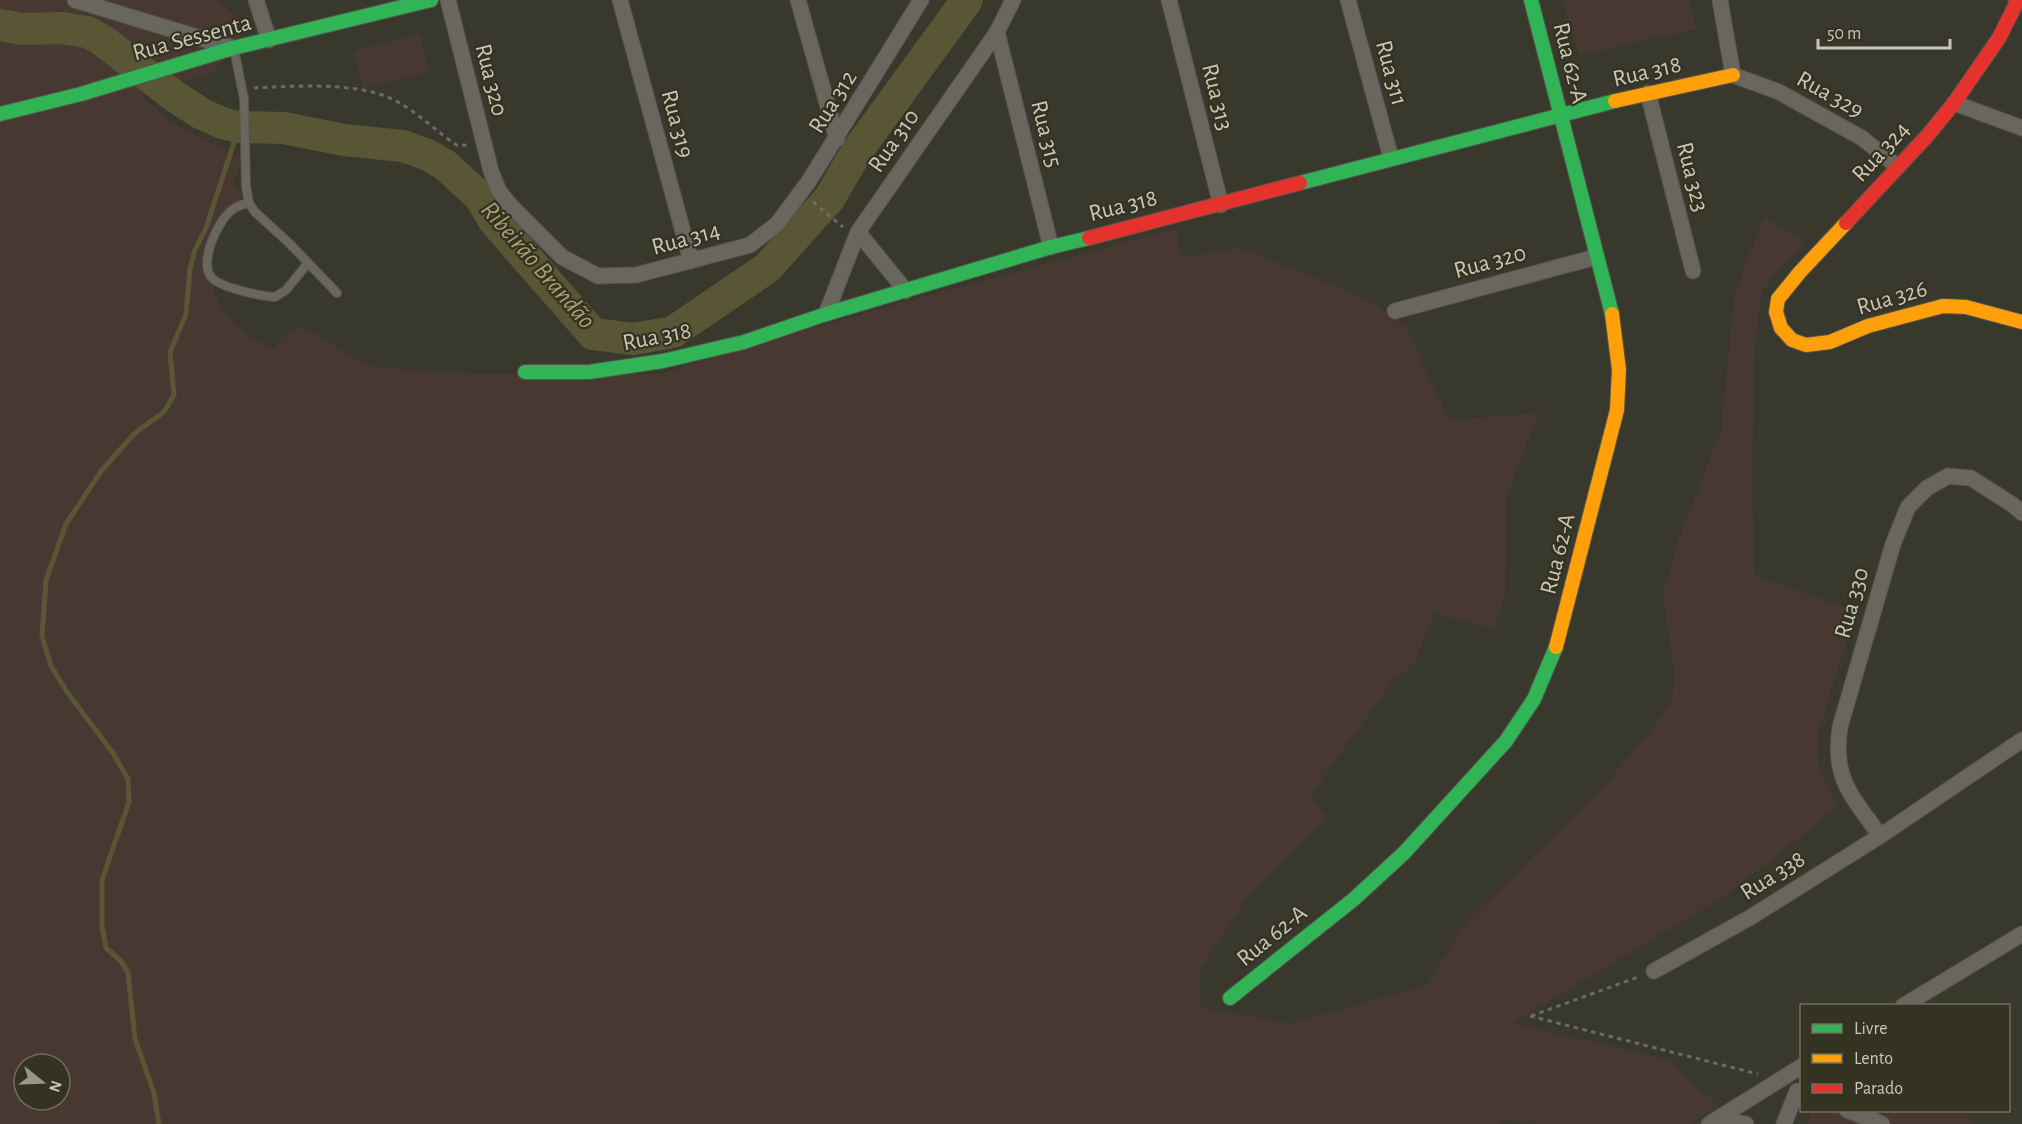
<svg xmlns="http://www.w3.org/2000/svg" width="2022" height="1124" font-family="'Alegreya Sans',sans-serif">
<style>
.green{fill:#473931;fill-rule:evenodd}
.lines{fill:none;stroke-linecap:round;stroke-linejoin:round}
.stream{stroke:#595635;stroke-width:5}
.river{stroke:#595635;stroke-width:32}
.lane-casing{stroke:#55544c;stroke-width:10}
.street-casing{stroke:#55544c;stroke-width:17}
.fast-casing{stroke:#55544c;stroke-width:16}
.slow-casing{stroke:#55544c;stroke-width:16}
.jam-casing{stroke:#55544c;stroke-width:16}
.path{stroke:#6c6a62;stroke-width:3;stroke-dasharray:4.5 4.5;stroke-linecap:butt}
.lane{stroke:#68665d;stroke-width:8}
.street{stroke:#68665d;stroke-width:15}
.fast{stroke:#30b455;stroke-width:14}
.slow{stroke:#ff9f0a;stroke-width:14}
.jam{stroke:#e5322d;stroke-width:14}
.labels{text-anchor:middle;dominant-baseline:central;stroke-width:4.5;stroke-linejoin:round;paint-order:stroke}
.street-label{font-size:24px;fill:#c9c8b8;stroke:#343220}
.water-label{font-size:26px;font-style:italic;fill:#a5a174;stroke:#343220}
</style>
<rect width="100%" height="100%" fill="#39382d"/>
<path class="green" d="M0,0h218l29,26 -33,46 -74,24 41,32 61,31 -9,26 10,8c-16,25 -38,59 -31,90 2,11 8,20 13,29 12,18 29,29 48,36l16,-17 11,-3 13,4 40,26 22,9 99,7h185l216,-64 301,-81 5,28 61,-9 124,51 39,28 45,93 89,-7 -33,84 -1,99 -11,32 -60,-15 -19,49 -25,23 -80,111 17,23 -78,77 -50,74 2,37 89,17 137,-39 40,-64 131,-127 73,-89 4,-29 -12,-81 14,-52 44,-112 13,-130 9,-31 22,-52 39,24 -42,49 -7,56 -3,134 3,95 101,35 -38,122 1,34 19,40 -114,90 -212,126 156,37 51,46 -29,18h-158l-26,-5 -7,5h-1499zM24,1064h36v36h-36z
M1562,0h127l7,29 -117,26z
M420,34l9,38 -66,17 -9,-38z
M1811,1110l147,1 7,1 8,12h-165z"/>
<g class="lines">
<path class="stream" d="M159,1124l-5,-31 -19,-54 -7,-67 -8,-12 -14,-12 -4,-22v-46l27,-78 -1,-23 -15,-26 -46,-61 -16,-26 -9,-30 4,-56 20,-56 36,-54 33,-37 29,-21 10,-17 -4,-43 16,-38 4,-45 5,-19 11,-22 33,-101"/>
<path class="river" d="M0,25l22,4 40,-1 25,4 15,8 72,56 28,18 20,9 17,4 45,1 60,12 59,6 25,9 17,10 35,32 15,25 98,112 41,5 39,-7 94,-64 62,-69 28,-48 110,-151"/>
<defs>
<path id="lane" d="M234,49l10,50 2,88 3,16 6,9 35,32 47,49
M249,203c-6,1 -12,3 -17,7 -14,10 -34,53 -20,68 10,10 49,18 63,19l11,-7 22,-27"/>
<path id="street" d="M75,0l158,48
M256,0l13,40
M448,0l43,171 8,20 12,15 51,51 36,19 38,-1 114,-30 27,-21 32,-43 112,-181
M620,0l71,261
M798,0l39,139
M1169,0l52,205
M1348,0l43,158
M1720,0l13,75 46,17 83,46 36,29
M997,32l54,215
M1648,93l45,178
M1954,103l68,25
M858,232l48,59
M1395,311l201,-54
M826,314l32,-82 139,-200 16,-32
M1880,836c-28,-41 -48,-56 -40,-109l53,-183 15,-37 19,-19 21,-12 23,2 42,27 9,8
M1654,971l97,-54 129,-81 142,-96
M1903,1006l119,-72
M1847,1110l35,14
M1719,1118l27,6
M1709,1124l93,-58
M1784,1124l13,-33"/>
<path id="fast" d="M1531,0l81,314
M0,114l81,-20 152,-46 198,-48
M1300,183l315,-82
M525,372h64l74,-11 81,-19 82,-28 225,-67 38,-9
M1230,998l124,-99 50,-46 102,-112 28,-42 22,-52"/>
<path id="slow" d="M1615,101l118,-26
M1846,223l-46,49 -22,27 -2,13 5,16 11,12 14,5 24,-3 38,-16 75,-20 23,1 56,15
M1556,647l61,-237 2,-40 -7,-56"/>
<path id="jam" d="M1846,223l82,-88 26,-32 45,-65 16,-32 1,-6
M1089,238l211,-55"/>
</defs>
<use href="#lane" class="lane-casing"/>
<use href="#street" class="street-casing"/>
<use href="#fast" class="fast-casing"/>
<use href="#slow" class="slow-casing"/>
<use href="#jam" class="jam-casing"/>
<path class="path" d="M254,88c39,-2 101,-6 136,10 26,12 45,33 68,48l9,-1
M813,202l30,25
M1530,1016l228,58
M1531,1016l110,-40"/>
<use href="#lane" class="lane"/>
<use href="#street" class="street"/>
<use href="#fast" class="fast"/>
<use href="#slow" class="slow"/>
<use href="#jam" class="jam"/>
</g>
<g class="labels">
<g class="street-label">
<text transform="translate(192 38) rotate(-15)">Rua Sessenta</text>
<text transform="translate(1570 63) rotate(76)">Rua 62-A</text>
<text transform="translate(1647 72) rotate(-13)">Rua 318</text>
<text transform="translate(1391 73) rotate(75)">Rua 311</text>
<text transform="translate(491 80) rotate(76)">Rua 320</text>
<text transform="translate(1830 95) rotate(29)">Rua 329</text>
<text transform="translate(1217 97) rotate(76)">Rua 313</text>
<text transform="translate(833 102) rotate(-58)">Rua 312</text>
<text transform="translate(677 124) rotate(75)">Rua 319</text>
<text transform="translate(1046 134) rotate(76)">Rua 315</text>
<text transform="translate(894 141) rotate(-55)">Rua 310</text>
<text transform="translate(1881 152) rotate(-47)">Rua 324</text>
<text transform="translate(1692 177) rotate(76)">Rua 323</text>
<text transform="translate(1123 206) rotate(-14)">Rua 318</text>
<text transform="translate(686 239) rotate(-15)">Rua 314</text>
<text transform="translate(1490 262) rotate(-15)">Rua 320</text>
<text transform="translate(1892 298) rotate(-16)">Rua 326</text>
<text transform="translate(657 337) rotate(-11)">Rua 318</text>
<text transform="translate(1558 554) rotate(-76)">Rua 62-A</text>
<text transform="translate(1852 603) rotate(-74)">Rua 330</text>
<text transform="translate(1773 876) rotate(-32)">Rua 338</text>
<text transform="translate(1272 936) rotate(-39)">Rua 62-A</text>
</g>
<g class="water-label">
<text transform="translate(538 265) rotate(49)">Ribeirão Brandão</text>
</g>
</g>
<rect x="1800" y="1004" width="210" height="108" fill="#343220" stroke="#706e5d" stroke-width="1.5"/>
<rect x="1812" y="1024" width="30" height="9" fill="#30b455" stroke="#706e5d" stroke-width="1.5"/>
<text x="1854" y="1034" font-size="18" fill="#c9c8b8">Livre</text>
<rect x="1812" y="1054" width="30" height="9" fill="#ff9f0a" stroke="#706e5d" stroke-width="1.5"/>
<text x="1854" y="1064" font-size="18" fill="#c9c8b8">Lento</text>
<rect x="1812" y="1084" width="30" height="9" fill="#e5322d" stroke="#706e5d" stroke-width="1.5"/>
<text x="1854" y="1094" font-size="18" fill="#c9c8b8">Parado</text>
<g transform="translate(42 1082) rotate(108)"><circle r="28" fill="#343220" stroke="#706e5d" stroke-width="1.5"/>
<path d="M0-4.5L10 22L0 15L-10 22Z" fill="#979687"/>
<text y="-9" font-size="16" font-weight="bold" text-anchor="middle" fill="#c9c8b8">N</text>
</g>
<path d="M1818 39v9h132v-9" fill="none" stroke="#c9c8b8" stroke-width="3"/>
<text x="1827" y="39" font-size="18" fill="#c9c8b8" stroke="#343220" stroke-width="4.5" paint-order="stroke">50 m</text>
</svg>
